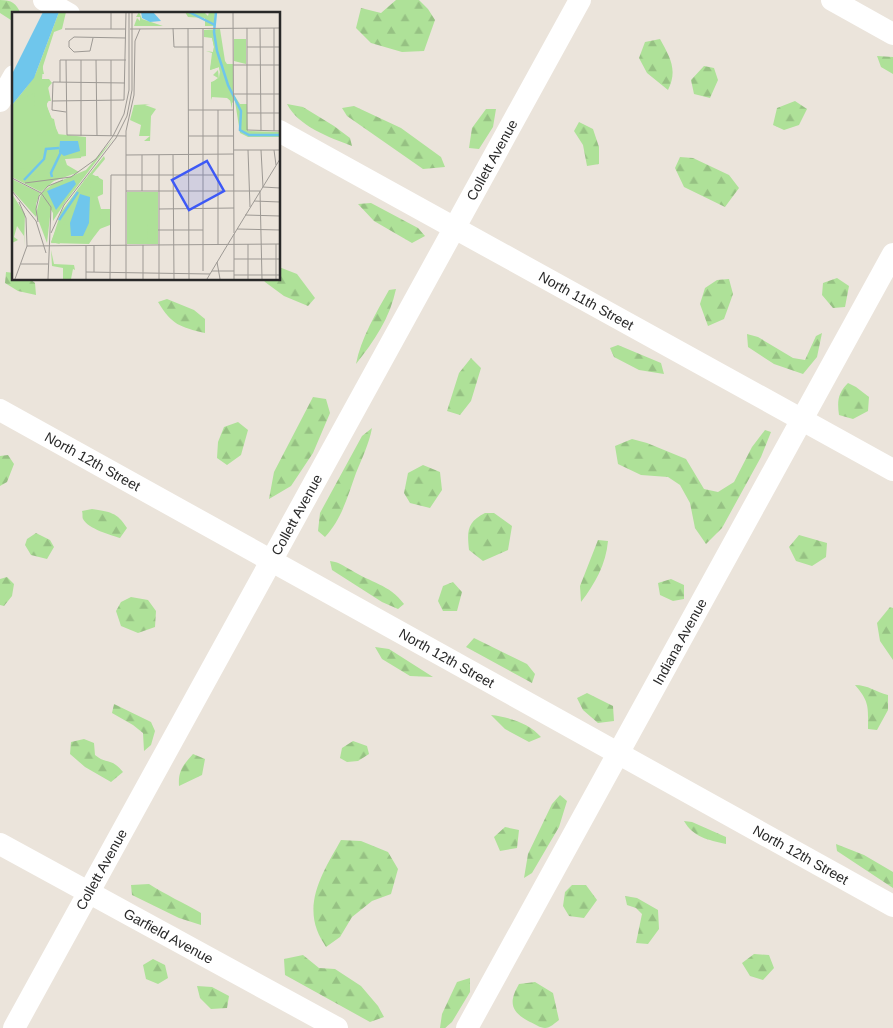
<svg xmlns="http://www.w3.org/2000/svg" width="893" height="1028" font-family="Helvetica,sans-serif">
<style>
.forest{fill:url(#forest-firs)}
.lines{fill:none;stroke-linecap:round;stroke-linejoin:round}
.minor{stroke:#fff;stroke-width:22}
.labels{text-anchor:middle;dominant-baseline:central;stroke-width:5;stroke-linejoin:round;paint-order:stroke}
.street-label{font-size:14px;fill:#292929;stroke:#fff}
.inset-river{fill:none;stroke:#6fc6ec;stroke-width:2.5}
.inset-road{fill:none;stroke:#9d9994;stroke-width:1}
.view{fill:#3d59f6;fill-opacity:0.15;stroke:#3d59f6;stroke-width:2.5}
.inset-edge{fill:none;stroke:#292929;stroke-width:2.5}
</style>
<defs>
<pattern id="forest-firs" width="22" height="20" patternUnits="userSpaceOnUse" patternTransform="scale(1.25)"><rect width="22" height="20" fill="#aee198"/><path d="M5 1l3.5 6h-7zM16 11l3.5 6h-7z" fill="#96c183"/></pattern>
</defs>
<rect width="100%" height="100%" fill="#ebe4db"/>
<path class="forest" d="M0,0c12,0 16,3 21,14h-7v8l-14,-9z
M396,0h23l9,9 7,11 -11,31 -22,1 -31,-9 -15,-15 5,-20 20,5z
M660,39c10,18 18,31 8,51l-21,-17 -8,-15 6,-16z
M877,56l16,1v17l-12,-7z
M704,66l10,2 4,12 -8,18 -16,-4 -3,-14z
M795,101l12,8 -8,16 -15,5 -11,-5 4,-17z
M287,104l16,3 31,19 16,12 2,8c-23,-9 -53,-19 -65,-42z
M354,106l47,22 40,29 4,10 -22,2 -76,-53 -5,-8z
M486,109h10l-3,18 -14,22 -10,-1 3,-20z
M579,122l14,7 6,18v17l-12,2 -4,-21 -9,-14z
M680,157l13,1 36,17 10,13 -14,19 -41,-20 -9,-19z
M371,203l47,25 7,8 -13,7 -38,-22 -16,-17z
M279,267l18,7 18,24 -7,8 -24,-10 -19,-14 -2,-3h16z
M6,272l8,1v6h16l5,4 1,12 -18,-4 -13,-8z
M837,278l12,8 -4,21 -12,1 -11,-13 1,-12z
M729,279l4,15 -9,25 -16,7 -8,-22 5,-16 12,-8z
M396,289c-6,29 -22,52 -40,75 5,-26 20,-51 33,-74z
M167,299l27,11 11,9v14c-25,-6 -33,-8 -47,-31z
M822,333l-5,24 -14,17 -29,-10 -26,-17 -1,-13 11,3 35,21 12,2 11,-24z
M618,345l43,18 3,11 -25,-4 -25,-13 -4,-9z
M471,358l10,10 -10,33 -11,14 -13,-4 12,-38z
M848,383l8,4 13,10 -1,14 -15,8 -14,-4c-2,-14 -1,-22 9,-32z
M313,397l13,2 4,14 -17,40 -22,33 -22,13 5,-27z
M238,422l10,8 -7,25 -14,10 -10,-7 1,-16 6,-15z
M372,428c-3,16 -10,30 -16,45 -8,22 -14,46 -31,64l-7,-6 2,-18 42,-77z
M765,430l6,2 -10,25 -39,71 -16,16 -11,-16 -5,-25 -10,-18 -12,-8 -27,-2 -23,-11 -3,-18 17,-7 15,4 39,16 18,30 14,3 16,-10 18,-35z
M8,455l6,9 -7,18 -7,4v-30z
M423,465l17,7 2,18 -12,18 -20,-5 -6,-10 4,-20z
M92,509c18,3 25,3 35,19l-7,10c-9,-3 -32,-9 -37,-19 -1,-2 0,-5 -1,-8z
M485,513h9l18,13 -4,24 -25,11 -14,-11c-2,-19 -2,-28 16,-37z
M36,533l14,7 4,7 -7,12 -16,-4 -6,-10 2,-6z
M799,535l28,8 -1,14 -14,9 -16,-5 -7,-14z
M598,540l10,1c-2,23 -13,43 -27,61l-1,-16z
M330,561c12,2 11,4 21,9 20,13 38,14 53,34l-6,5 -16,-7 -50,-32z
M7,577l7,7 -2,12 -8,10 -4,-1v-26z
M671,579l13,6v14l-11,2 -13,-6 -2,-12z
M453,582l9,10 -5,19h-14l-5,-10 5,-15z
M131,597l17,3 8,11 -1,16 -17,6 -17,-7 -5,-15 5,-9z
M890,607l3,1v52l-13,-19 -3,-18z
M474,638l53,26 8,10 -3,9 -66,-36z
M375,647l14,2 44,28 -23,-1 -28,-17z
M855,685c13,0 21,7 33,10v15l-11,20 -9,-1c0,-21 2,-27 -13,-44z
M587,693l26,13 1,15 -16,2 -15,-13 -6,-12z
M114,704l37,18 4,9 -4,14 -7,6 -1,-18 -10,-8 -21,-12z
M491,715c18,2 38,8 50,22l-12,5 -24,-13z
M84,739l10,4 1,12c12,10 16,2 28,17l-12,10 -26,-15 -15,-13 1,-12z
M353,741l14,5 2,8 -11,7 -11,1 -7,-4 2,-10z
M193,754l12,5 -3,16 -23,11c-1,-15 4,-21 14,-32z
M560,795l7,6 -8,26 -27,46 -8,5 4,-24 24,-50z
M684,821l8,1 34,15v7c-18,-4 -33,-7 -42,-23z
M505,827l14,3 -2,18 -17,3 -6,-14z
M341,840l20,1 27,11 10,17 -7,25 -19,7 -20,16 -12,20 -14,10c-3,-5 -7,-11 -9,-17 -12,-32 9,-63 24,-90z
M836,844l28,11 29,17v16l-56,-37z
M149,884c17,11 35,19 52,29v12l-22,-7 -47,-23 -1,-10z
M572,885h14l11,15 -13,18 -15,-2 -6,-10 2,-14z
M625,896l12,2 21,12 1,19 -11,15 -12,-1 6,-29 -6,-6 -9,-3z
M754,954l15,1 5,13 -11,12 -13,-4 -8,-13z
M303,955l16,13 16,1 26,17 17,20 6,11 -14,5 -85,-47 -1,-16z
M153,959l12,6 3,13 -10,6 -12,-5 -3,-14z
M470,978v14l-18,30 -7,6h-5l2,-14 15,-32z
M535,982l18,11 6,27c-4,3 -9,8 -14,8 -5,0 -10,-4 -15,-6 -19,-10 -22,-19 -11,-38z
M197,986l15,1 17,9 -2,12 -16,1 -11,-11z"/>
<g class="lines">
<g class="minor">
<path d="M44,0l25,14"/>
<path d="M832,0l61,34"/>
<path d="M0,101l14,-25"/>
<path id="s1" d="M279,131l614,339"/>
<path id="s2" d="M0,410l893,496"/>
<path id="s3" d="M0,844l337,184"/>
<path id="s4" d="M14,1028l566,-1028"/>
<path id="s5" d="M467,1028l426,-774"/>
</g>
</g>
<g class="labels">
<g class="street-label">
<text stroke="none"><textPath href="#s4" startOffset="991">Collett Avenue</textPath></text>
<text stroke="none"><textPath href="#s1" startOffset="351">North 11th Street</textPath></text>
<text stroke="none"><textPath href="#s2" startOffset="106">North 12th Street</textPath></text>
<text stroke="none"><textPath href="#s4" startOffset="586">Collett Avenue</textPath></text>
<text stroke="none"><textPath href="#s5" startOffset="441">Indiana Avenue</textPath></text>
<text stroke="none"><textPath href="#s2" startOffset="511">North 12th Street</textPath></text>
<text stroke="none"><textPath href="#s2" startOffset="916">North 12th Street</textPath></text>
<text stroke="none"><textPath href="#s4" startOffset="181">Collett Avenue</textPath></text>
<text stroke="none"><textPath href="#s3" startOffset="192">Garfield Avenue</textPath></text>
</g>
</g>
<g transform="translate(12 12)">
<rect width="268" height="268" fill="#ebe4db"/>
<path d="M47,0h7l-4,17 -8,3 -11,34 -1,13h7l3,4 -4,4 3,14h-4v5l4,12 3,1 3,15 29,3v19l-21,3 2,6 12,7 -25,9 -13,11 -29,-15v-72l22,-27zM208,17l5,32 2,3h6v39l-6,-5 -16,-1v-15l8,-2 1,-8 -1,-5 -9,3 4,-23 -2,-9 -8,-1v-7zM222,27h12v25l-12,-3zM222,83l6,9h7l1,27 31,1v5h-31l-8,-4zM102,126l-48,63 -13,20v-8l-12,-20 12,-9 33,-14zM78,161l13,7v14l-6,1 4,14h9v16l-13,5 -8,14 -38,-1 10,-31zM0,167l28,14 -4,11v13l-24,-27zM115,180h31v52h-31zM0,182l13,20 -1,32v-10l-7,-10 -3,11 4,3 -6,3zM29,182l10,14 -4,35 -11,-29z" fill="#aee198"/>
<path d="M127,0l3,7 21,7h-29l3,-8 3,3v-4h-4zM173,0h19l4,4 1,-4h6l-1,14h-9v-8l-17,-1zM200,18l20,66v13l-4,-19v7h-16l-1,3v-17l7,-5 -5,-3 5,-5 1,9 1,-7 -1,-5 -9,3 2,-17 -6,-2 7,1 1,-5 -2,-10 -8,-1 6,-1zM30,53l2,9h-4l-1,-4 -2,11 11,-2 3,4 -4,7 3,9 -4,6 13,30 -23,1 12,-4 -14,-27 1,-12 -17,7zM138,92l-5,1 11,4 -5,7 -1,25h-6l6,-5h-11l2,-11 -11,-5 4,-15zM35,130l-9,19 -16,17 5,2 4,-5 4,3 17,-29 6,6 -16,24 15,-2 -27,6 -18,-7v-6l13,-2 16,-24zM70,138l-1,8 -16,1 -1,8 3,-1 3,7h7l-15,3 3,-2 -5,-16 15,-3zM92,144l1,3 -14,17h7l5,9v9l-6,3 -9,-21zM74,166l11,24 6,23 -13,17 -4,-1 7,-23v-20l-2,-5 -10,-3 -4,18 -5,-2 4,3 -8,11 -2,-5 5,-7h-3l-4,11 3,6 -6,-1 1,-3 -4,6 -2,11 4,6 -9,-2 13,-33zM141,198l4,9 -7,11 4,1 3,-7 -2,14 -11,5 -1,-4h5l-1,-14zM39,238l3,14 20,1 1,5 -2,-1 -2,10h-8v-11l-11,-2z" fill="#aee198"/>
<path d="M35,137v9l-12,17 -11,4zM47,148l5,15 -9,2 -3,-7 -4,4 2,4 -6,-2z" fill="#aee198"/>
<path d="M31,0h16l-25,66 -22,27v-31zM129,0h12l8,9 -11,1 -8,-4zM48,129h18l2,10 -16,5 -5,-4zM62,168l2,4 -20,26 -9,-19zM68,182l10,3 -1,26 -6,13h-12l-1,-13z" fill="#6fc6ec"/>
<path class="inset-river" d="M177,0l26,13M204,0l-2,20 3,19 11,34 13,26 -1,19 9,5h31M40,165l-1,-4 10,-21M12,168l20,-21 2,-10 13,-1M47,208l19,-28"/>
<path class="inset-road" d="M99,0v17M221,0l1,221M161,16l1,19h29M176,16l1,251M235,16v102l33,1M248,16l1,103M262,16v103M53,17h61M118,17l150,-1M81,26l-3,13 -16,1 -5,-5v-6l5,-4 52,1M235,35h33M54,48l1,75 59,1M69,48v76M84,48l1,76M99,48v76M221,53h47M48,70v-22h66M221,82h47M40,89l72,-1 2,-88M176,98h45M54,100l-14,-2 1,-28 72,1M235,101h33M176,124h45M222,138h46M236,138l2,57M249,138l2,37 17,1M262,138l2,15M114,143l108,-1M130,143v36M147,143v124M161,143l1,124M59,165l25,-18 17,-23 11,-22 5,-24v-78M0,166l29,15 10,14 -3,72M13,171l46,-6M0,179l24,30 10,32M114,179h134l2,88M242,189l26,1M7,190l7,16 1,28M147,197l75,-1M233,203l35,1M26,210l-2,-13 3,-13 9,-10 15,-6M225,217l43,1M146,218h45M39,221l13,-28 52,-67 11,-22 5,-26v-78M222,222v45M206,232v-134M216,232l52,-85M264,232v35M82,233v27M131,233v34M74,234v33M222,247h46M205,250l3,17M9,252h27M191,259v-243M200,259h22M74,260l124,2M222,263h46M3,267l12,-33 253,-2M98,267l1,-104h123M114,267v-148l8,-36 1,-54 5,-12M195,267l21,-35M236,267v-35"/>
<path class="view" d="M195,149l17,30 -35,19 -17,-30z"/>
<rect width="268" height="268" class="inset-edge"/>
</g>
</svg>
